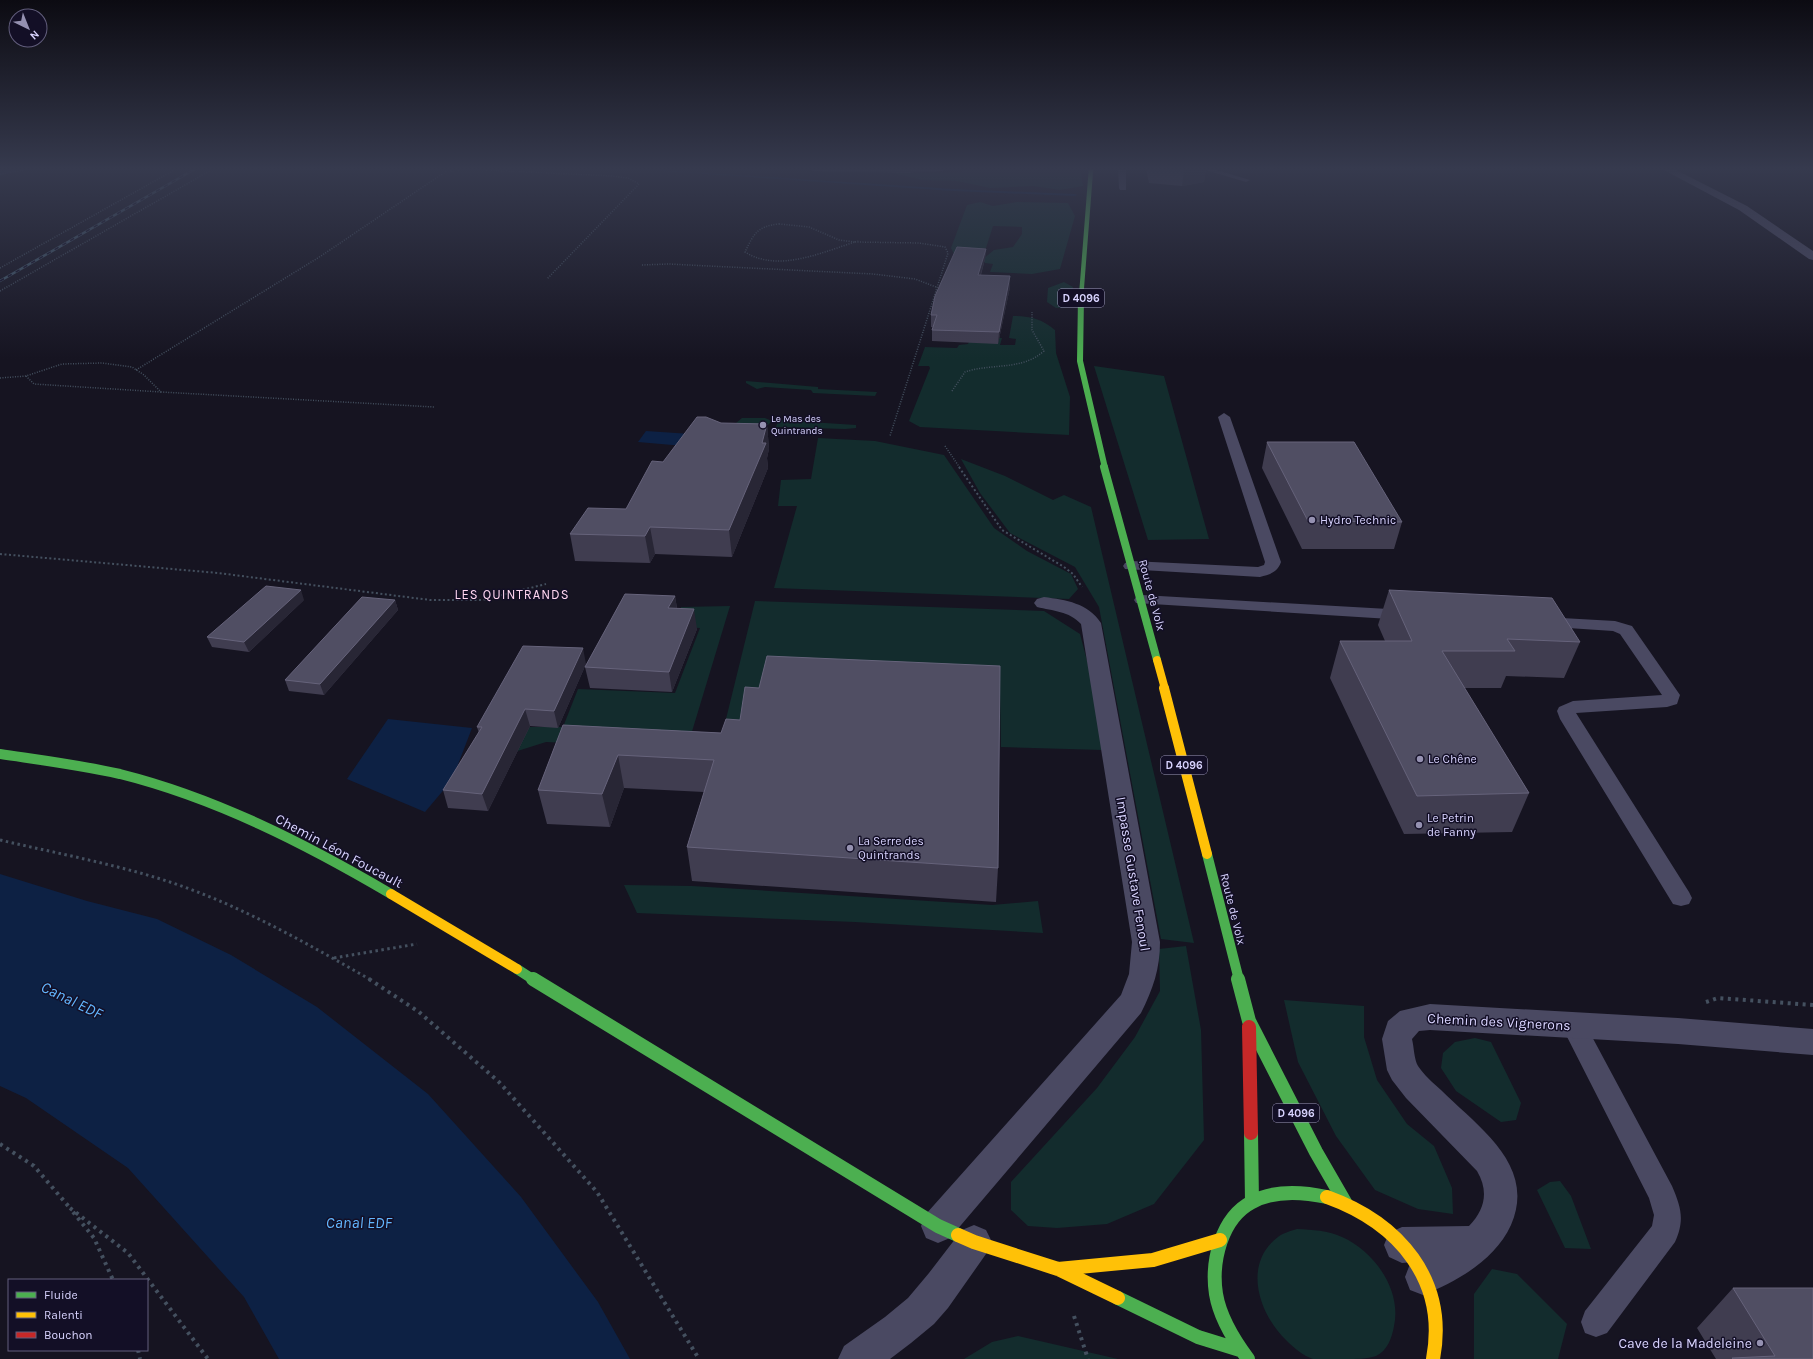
<svg xmlns="http://www.w3.org/2000/svg" width="1813" height="1359" font-family="Karla,sans-serif">
<style>
.green{fill:#132c2d}
.water{fill:#0d2144}
.lines{fill:none;stroke-linecap:round;stroke-linejoin:round}
.stream{fill:#0d2144;fill-rule:evenodd}
.canal{fill:#0d2144;fill-rule:evenodd}
.path-far3{stroke:#44505f;stroke-width:1.5;stroke-dasharray:1 1.5;stroke-linecap:butt}
.path-far2{stroke:#44505f;stroke-width:2;stroke-dasharray:2 2.5;stroke-linecap:butt}
.path-far1{stroke:#44505f;stroke-width:3;stroke-dasharray:2.5 3.5;stroke-linecap:butt}
.path{stroke:#44505f;stroke-width:4;stroke-dasharray:3 4.5;stroke-linecap:butt}
.lane{fill:#4a4962;fill-rule:evenodd}
.street{fill:#4a4962;fill-rule:evenodd}
.fast-far4{stroke:#4caf50;stroke-width:4.5}
.fast-far3{stroke:#4caf50;stroke-width:6}
.fast-far2{stroke:#4caf50;stroke-width:8}
.fast-far1{stroke:#4caf50;stroke-width:10}
.fast{stroke:#4caf50;stroke-width:14}
.slow-far2{stroke:#ffc107;stroke-width:8}
.slow-far1{stroke:#ffc107;stroke-width:10}
.slow{stroke:#ffc107;stroke-width:14}
.jam{stroke:#c62828;stroke-width:14}
.rail-casing{stroke:#43596b;stroke-width:2.5}
.rail{stroke:#130f26;stroke-width:1.5;stroke-dasharray:4.5;stroke-linecap:butt}
.wall{fill:#403d50}
.shaded-wall{fill:#282635}
.building{fill:#504e63;stroke:#66637b}
.poi-dot{fill:#9591b1;stroke:#130f26;stroke-width:1.5}
.labels{text-anchor:middle;dominant-baseline:central;stroke-width:3;stroke-linejoin:round;paint-order:stroke}
.far-poi-label{font-size:10px;fill:#d9d4ff;stroke:#130f26;text-anchor:start}
.shield{fill:#130f26;stroke:#9e99be;stroke-width:1}
.shield-label{font-size:11px;font-weight:bold;fill:#d9d4ff}
.poi-label{font-size:12px;fill:#d9d4ff;stroke:#130f26;text-anchor:start}
.street-label{font-size:12px;fill:#d9d4ff;stroke:#130f26}
.neighbourhood-label{font-size:13px;letter-spacing:1px;fill:#ffd6f0;stroke:#130f26}
.near-street-label{font-size:14px;fill:#d9d4ff;stroke:#130f26}
.near-poi-label{font-size:14px;fill:#d9d4ff;stroke:#130f26;text-anchor:end}
.near-water-label{font-size:16px;font-style:italic;fill:#62b6ff;stroke:#130f26}
</style>
<rect width="100%" height="100%" fill="#161421"/>
<path class="green" d="M969,169h111l3,17 -23,4 -27,-4 -43,2 -33,-7 -35,-1 -29,-7h64z
M980,202l13,4 24,-4 51,1 7,13 -15,53 -28,5 -42,-2 3,-8 -8,-1 -2,-4 11,-9 19,-3 9,-13v-7l-29,-1 -7,22 -31,8 -4,-8 16,-43z
M1064,282l9,5 -3,20 -14,1 -9,-6 1,-14z
M1013,316c17,0 29,3 42,14l1,23 14,44 -1,38 -149,-8 -11,-6 21,-53 -1,-2h-11l7,-19 32,1 2,-3 9,-1 3,-7 31,1 -2,7h15l1,-6 -7,-1z
M1094,366l70,10 45,163 -61,1z
M746,381l72,6v2l59,3 -2,4 -62,-3 -2,-3 -46,-3 -8,2 -11,-6z
M742,418h23l7,3 -4,4 -32,-2z
M778,420l78,5v3l-11,1 -69,-2z
M818,438l57,3 69,14 50,73 33,23 44,23 7,15 -9,10 -295,-11 23,-82h-19l3,-26 30,-1z
M961,459l44,17 48,24 11,-5 27,12 103,436 -33,-4 -62,-332 -24,-40 -65,-34 -30,-40z
M755,601l289,10 36,23 16,61 7,55 -102,-3 -1,-52 -266,41 -8,-17z
M730,606l-43,142 -141,-6 -54,17 22,-32h49l15,-38 97,4 25,-65 -26,-1 7,-20z
M624,885l68,1 300,19 46,-4 5,32 -188,-11 -218,-9z
M1186,946l15,84 3,110 -50,64 -47,20 -50,4 -29,-2 -17,-16v-28l86,-94 38,-51 25,-46 -1,-42z
M1284,1000l80,6v31l13,43 30,44 27,22 18,42 1,26 -35,-5 -43,-19 -39,-54 -38,-74z
M1475,1038l16,4 30,61 -5,17 -15,2 -45,-31 -15,-23 2,-15 12,-11z
M1560,1181l11,15 20,53 -26,-1 -28,-58 13,-8z
M1297,1229c16,1 30,1 45,8 32,14 60,53 52,89 -2,12 -7,25 -18,30 -9,3 -20,3 -30,3 -9,0 -23,0 -33,0 -10,-3 -20,-12 -27,-19 -27,-26 -44,-76 -8,-103 5,-4 13,-6 19,-8z
M1492,1269l25,5 50,50 -9,35h-84v-65z
M1018,1336l100,23h-154l28,-17z"/>
<path class="water" d="M646,431l45,3 -7,12 -46,-4z
M388,719l84,9 -20,52 -27,32 -78,-33z
M0,874l87,27 70,18 74,36 86,52 111,87 93,103 77,105 32,57h-351l-35,-62 -116,-129 -102,-70 -26,-12z"/>
<g class="lines">
<path class="stream" d="M631,169h15l307,20 122,5 2,1 -2,1 -122,-5z"/>
<path class="canal" d="M0,169h18l-3,3 -15,3z"/>
<path class="path-far3" d="M466,169l146,7 16,2 11,6 -92,95
M0,174l33,-5
M779,224l30,3 30,13 16,2c-32,10 -77,31 -110,10 9,-19 13,-26 34,-28z
M855,242l64,1 26,4 3,6 -58,183
M855,242l4,-1
M642,265l26,-1 205,10 42,5 21,8
M0,268l176,-99
M0,291l213,-122
M136,370l185,-114 124,-84 18,-3
M26,376l8,8 127,8
M0,378l26,-2 36,-12 40,-1 30,4 12,8 17,17 273,15
M952,391l13,-19c26,-9 57,-1 79,-21l-12,-21v-18
M945,446l15,22"/>
<path class="path-far2" d="M959,467l43,63 62,37 9,7 9,13
M0,554l218,19 212,27h52l64,-16"/>
<path class="path-far1" d="M0,840c51,12 104,22 154,37 77,23 147,63 217,103
M334,958l83,-14"/>
<path class="path" d="M369,979l50,33 80,70 98,110 102,167
M1706,1002l12,-4 95,7
M0,1144l34,22 36,42
M70,1208l58,45 80,106
M73,1212l21,26 19,42
M1074,1316l14,43
M138,1350l2,9"/>
<path class="lane" d="M808,169h138l-4,2 -35,2 -95,-2z
M1118,169h8v21h-6l-1,-2z
M1202,169h11l37,11 -4,2z
M1224,413l6,4 51,145c-4,11 -11,12 -21,15l-135,-8 -2,-3 2,-3 6,-2 127,6 6,-2 1,-3 -47,-145z
M1142,595l264,15 6,1 2,4 -2,4 -6,1 -270,-17 -2,-3 2,-3z
M1544,617l71,4 17,5 48,69 -3,9 -10,3 -91,6 113,179 3,6 -3,6 -8,2 -8,-2 -113,-185 -3,-8 2,-4 14,-6 89,-6 -42,-61 -7,-3 -75,-5 -2,-4 2,-4z
M1573,1015l9,3 90,168c9,21 13,34 3,56l-68,91 -11,4 -11,-4 -4,-11 4,-11 67,-85 2,-11 -5,-17 -88,-173 3,-7z"/>
<path class="street" d="M1662,169h12l73,37 66,45v9l-4,-1 -70,-49z
M1044,597c22,3 44,6 57,26l59,319c0,27 -7,47 -19,71l-191,225 -12,5 -12,-5 -5,-12 5,-12 195,-219 8,-21 3,-32 -51,-318c-12,-13 -28,-13 -44,-17l-3,-4 3,-4z
M1430,1004l248,14 135,11v26l-135,-11 -248,-14 -11,1 -7,8c2,8 2,20 6,27 6,9 15,17 23,24 37,37 96,75 70,135 -16,35 -53,56 -88,70l-13,-5 -5,-13 5,-13 4,-2 -12,1 -13,-6 -5,-12 5,-12 13,-6 67,-1c16,-16 20,-35 8,-55l-71,-73 -14,-18 -5,-10 -5,-31 6,-18 12,-10z
M974,1225l12,5 6,12 -6,12 -38,54 -14,16 -23,19 -21,16h-52l6,-13 41,-29 23,-19 21,-25 33,-43z"/>
<path class="fast-far4" d="M1081,298l10,-129"/>
<path class="fast-far3" d="M1081,297l-1,64 25,107"/>
<path class="fast-far2" d="M1104,467l53,193"/>
<path class="fast-far1" d="M0,754c40,6 80,11 120,20 96,24 186,70 271,120
M1207,854l32,126
M517,969l17,11"/>
<path class="fast" d="M533,979l405,247 20,9
M1238,979l11,42 67,131 30,52
M1251,1133l1,69
M1118,1298l80,39 42,13
M1248,1359c-15,-20 -28,-41 -32,-65 -5,-32 5,-76 36,-92 22,-12 52,-10 75,-5"/>
<path class="slow-far2" d="M1157,660l8,29"/>
<path class="slow-far1" d="M1164,688l43,166
M391,894l126,75"/>
<path class="slow" d="M1327,1197c72,26 121,83 106,162
M958,1235l16,7 84,27 60,29
M1058,1269l95,-9 67,-20"/>
<path class="jam" d="M1249,1027l2,106"/>
<defs>
<path id="rail" d="M0,281l195,-112"/>
</defs>
<use href="#rail" class="rail-casing"/>
<use href="#rail" class="rail"/>
</g>
<path class="wall" d="M1146,169h60l-2,13 -22,4 -33,-3z
M986,249l-1,10 -4,16 29,12 -12,57 -66,-3v-11l1,-3h-2v-12z
M721,423l46,1 2,25 -2,9 1,10 -36,89 -77,-3 -5,9 -75,-2 -5,-27 56,-25 37,-47z
M1267,442l135,80 -8,27h-92l-40,-81z
M1389,590l191,52 -16,36 -58,-2 -5,12h-37l65,105 -17,39 -108,2 -74,-156 10,-37h45l-7,-16z
M675,596l2,12 20,21 -25,63 -82,-4 -5,-21z
M304,600l-55,52 -37,-5 -5,-10z
M395,600l3,10 -74,85 -35,-4 -4,-11z
M586,664l-28,64 -28,-2 -42,85 -40,-3 -5,-18 36,-57 -2,-6z
M563,725l158,8 277,135 -2,34 -304,-21 -5,-34 17,-55 -80,-4 -14,39 -63,-3 -9,-34z
M1733,1288l80,71h-97l-19,-31z"/>
<path class="shaded-wall" d="M1184,169h22l-2,13 -22,4z
M986,249l-1,10 -8,27 1,-11z
M1010,276v11l-12,57 1,-12z
M767,424l2,25 -2,9 1,10 -36,89 -3,-27 33,-87z
M650,527l5,27 -5,9 -5,-27z
M301,590l3,10 -55,52 -5,-10z
M675,596l3,20 -10,-8z
M395,600l3,10 -74,85 -4,-11z
M694,609l3,20 -25,63 -3,-20z
M583,648l3,16 -28,64 -4,-17z
M525,709l5,17 -42,85 -6,-17z
M618,755l6,33 -14,39 -8,-33z"/>
<path class="building" d="M957,247l29,2 -8,26 32,1 -11,56 -67,-2 5,-15h-6l4,-19z
M697,417h9l15,6 46,1 -5,19h4l-37,87 -79,-3 -5,9 -75,-2 18,-26 38,1 26,-48 11,1z
M1267,442h87l48,80 -94,-1z
M266,586l35,4 -57,52 -37,-5z
M1389,590l163,8 28,44 -73,-3 8,12h-73l87,142 -112,3 -77,-155h72z
M625,594l50,2 -7,12 26,1 -25,63 -84,-5z
M362,597l33,3 -75,84 -35,-4z
M523,646l60,2 -29,63 -29,-2 -43,85 -39,-4 39,-63h-5z
M767,656l233,10 -2,202 -311,-21 27,-87 -96,-5 -16,39 -64,-4 25,-65 158,8 5,-14 14,1 5,-33 14,1z
M1733,1288h80v71h-80l-1,-1 43,-2z"/>
<linearGradient id="sky" x2="0" y2="1"><stop stop-color="#0c0b12"/><stop offset="0.47" stop-color="#363a4e"/><stop offset="1" stop-color="#363a4e" stop-opacity="0"/></linearGradient>
<rect width="1813" height="359" fill="url(#sky)"/>
<g class="poi-dot">
<circle cx="763" cy="425" r="4"/>
<circle cx="1312" cy="520" r="4"/>
<circle cx="1420" cy="759" r="4"/>
<circle cx="1419" cy="825" r="4"/>
<circle cx="850" cy="848" r="4"/>
<circle cx="1760" cy="1343" r="4"/>
</g>
<g class="labels">
<g class="far-poi-label">
<text x="771" y="419">Le Mas des<tspan x="771" dy="12">Quintrands</tspan></text>
</g>
<g class="shield">
<rect x="1058" y="289" width="46" height="18" rx="3"/>
<rect x="1161" y="756" width="46" height="18" rx="3"/>
<rect x="1273" y="1104" width="46" height="18" rx="3"/>
</g>
<g class="shield-label">
<text x="1081" y="298">D 4096</text>
<text x="1184" y="765">D 4096</text>
<text x="1296" y="1113">D 4096</text>
</g>
<g class="poi-label">
<text x="1320" y="520">Hydro Technic</text>
<text x="1428" y="759">Le Chêne</text>
<text x="1427" y="818">Le Petrin<tspan x="1427" dy="14">de Fanny</tspan></text>
<text x="858" y="841">La Serre des<tspan x="858" dy="14">Quintrands</tspan></text>
</g>
<g class="street-label">
<text transform="translate(1152 595) rotate(75)">Route de Volx</text>
<text transform="translate(1233 909) rotate(76)">Route de Volx</text>
</g>
<g class="neighbourhood-label">
<text x="512" y="594">LES QUINTRANDS</text>
</g>
<g class="near-street-label">
<text transform="translate(339 851) rotate(28)">Chemin Léon Foucault</text>
<text transform="translate(1133 874) rotate(81)">Impasse Gustave Fenoul</text>
<text transform="translate(1499 1022) rotate(3)">Chemin des Vignerons</text>
</g>
<g class="near-poi-label">
<text x="1752" y="1343">Cave de la Madeleine</text>
</g>
<g class="near-water-label">
<text transform="translate(72 1000) rotate(26)">Canal EDF</text>
<text x="359" y="1222">Canal EDF</text>
</g>
</g>
<rect x="8" y="1279" width="140" height="72" fill="#130f26" stroke="#625e7d"/>
<rect x="16" y="1292" width="20" height="6" fill="#4caf50" stroke="#625e7d"/>
<text x="44" y="1299" font-size="12" fill="#d9d4ff">Fluide</text>
<rect x="16" y="1312" width="20" height="6" fill="#ffc107" stroke="#625e7d"/>
<text x="44" y="1319" font-size="12" fill="#d9d4ff">Ralenti</text>
<rect x="16" y="1332" width="20" height="6" fill="#c62828" stroke="#625e7d"/>
<text x="44" y="1339" font-size="12" fill="#d9d4ff">Bouchon</text>
<g transform="translate(28 28) rotate(137)"><circle r="19" fill="#130f26" stroke="#625e7d"/>
<path d="M0-3L7 15L0 10L-7 15Z" fill="#9591b1"/>
<text y="-6" font-size="11" font-weight="bold" text-anchor="middle" fill="#d9d4ff">N</text>
</g>
</svg>
